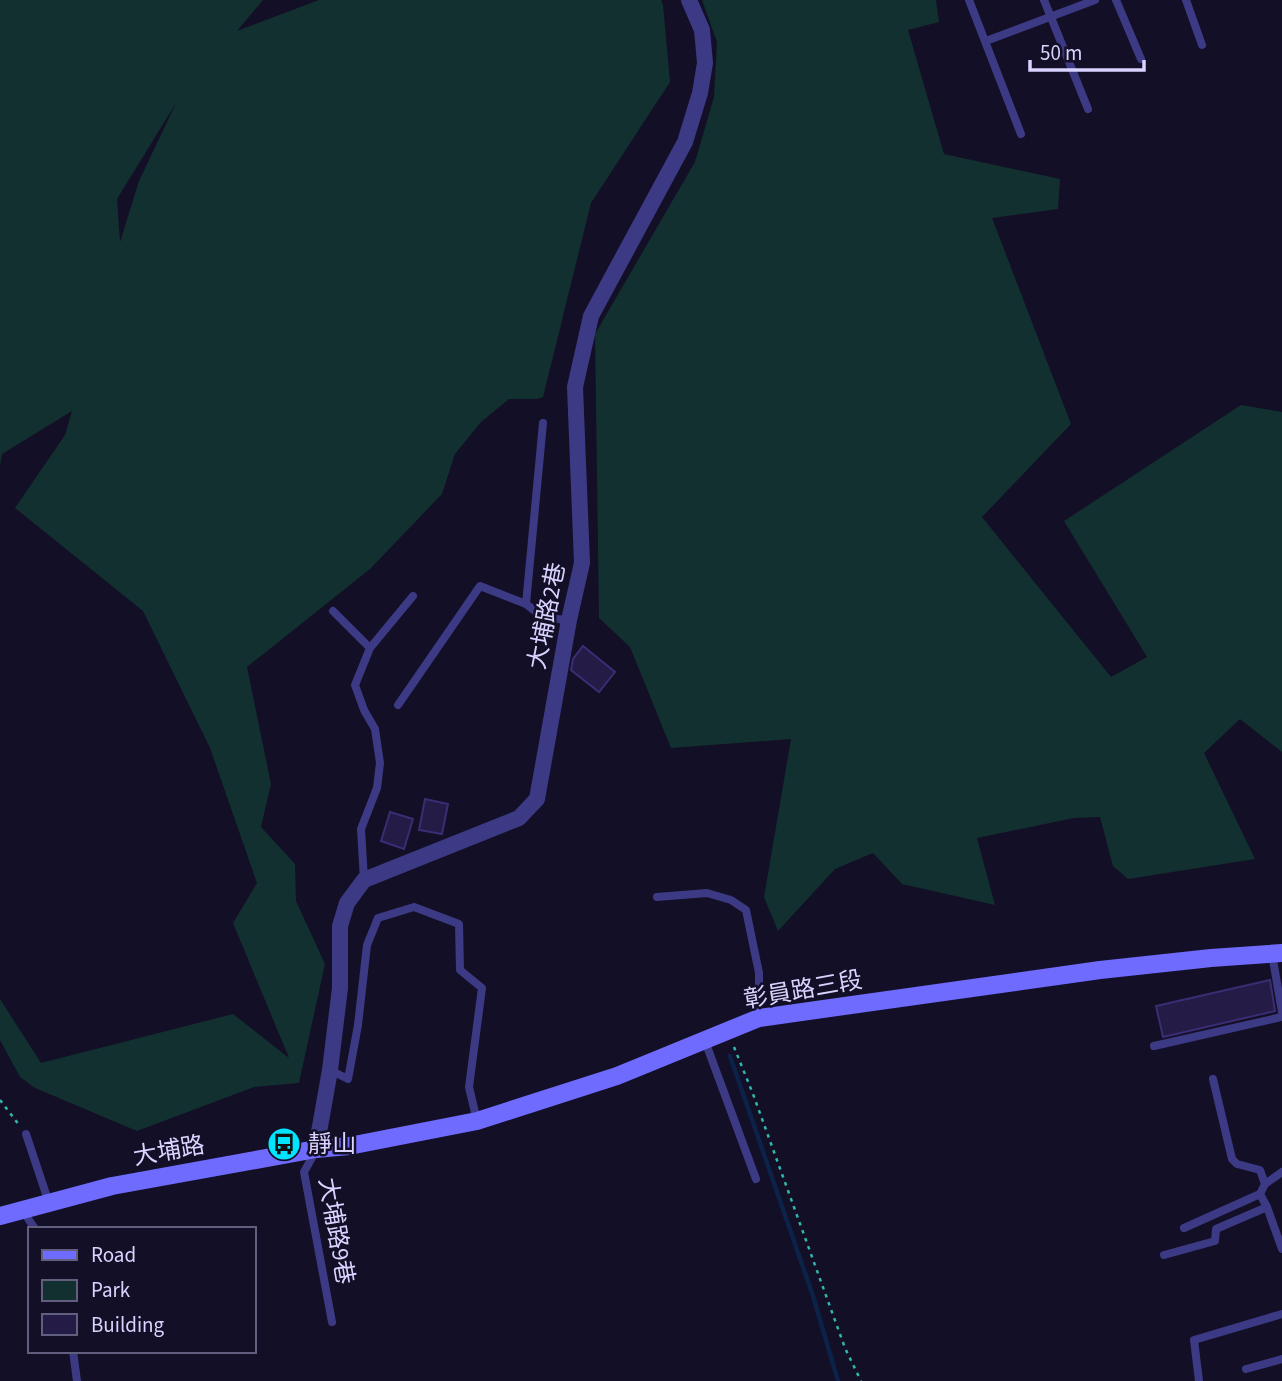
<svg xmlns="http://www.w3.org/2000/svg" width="1282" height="1381" font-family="'Source Sans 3','Noto Sans TC',sans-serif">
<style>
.green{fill:#12302f;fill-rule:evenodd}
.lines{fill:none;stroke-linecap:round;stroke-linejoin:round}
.stream{stroke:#0c2248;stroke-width:4.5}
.building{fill:#241b47;stroke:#3b2d73;stroke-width:2}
.path{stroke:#2fb8b0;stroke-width:2.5;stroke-dasharray:3.5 5;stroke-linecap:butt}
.lane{stroke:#3d3a85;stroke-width:8}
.street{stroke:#3d3a85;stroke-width:16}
.secondary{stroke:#6f6bff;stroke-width:18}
.labels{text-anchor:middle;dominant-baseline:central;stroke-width:5;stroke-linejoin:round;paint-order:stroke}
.street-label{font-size:24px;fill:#d9d4ff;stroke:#130f26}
.poi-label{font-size:24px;fill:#d9d4ff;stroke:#130f26;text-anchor:start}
</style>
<rect width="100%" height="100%" fill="#130f26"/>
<path class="green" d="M0,0h263l-26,31 82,-31h342l2,5 7,77 -79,121 -48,194 -6,2h-28l-28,23 -26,32 -13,40 -72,75 -123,98 24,117 -10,43 34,37 1,37 29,63 -26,119 -45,4 -117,44 -102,-43 -15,-11 -20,-37v-41l41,64 192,-49 56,44 -56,-135 24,-40 -47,-135 -67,-137 -128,-103 50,-73 7,-24 -70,43 -2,12zM176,103l-37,78 -19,61 -3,-43z
M702,0h234l3,22 -31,8 36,124 116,25 -2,30 -66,9 79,206 -89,93 129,160 36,-20 -83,-136 177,-116 41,7v340l-42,-33 -36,34 51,106 -127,20 -15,-13 -13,-49 -26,1 -97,20 18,67 -93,-21 -29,-31 -38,16 -57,62 -14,-34 27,-158 -120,9 -41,-101 -31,-29 -4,-284 100,-172 19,-65 3,-55z"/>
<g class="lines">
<path class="stream" d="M730,1056l83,240 25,85"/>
</g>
<path class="building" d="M583,646l32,26 -16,20 -28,-22 2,-11z
M425,799l23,5 -6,30 -23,-4z
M390,812l23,7 -9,30 -23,-8z
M1270,980l5,31 -112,26 -7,-31z"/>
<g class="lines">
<path class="path" d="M734,1047l19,47 92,254 16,33
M0,1100l19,25"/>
<path class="lane" d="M969,0l52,134
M1044,0l44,109
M1116,0l25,59
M1186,0l16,45
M986,41l109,-41
M526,604l17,-181
M333,611l37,37
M398,705l82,-119 46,18 18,14 25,2
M364,880l-3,-51 16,-41 3,-25 -5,-34 -11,-19 -9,-25 15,-37 43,-52
M657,897l50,-4 24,7 15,10 13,63v45
M1272,954l10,58
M705,1041l51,138
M1154,1046l128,-29
M330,1070l18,9 10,-54 9,-80 11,-27 36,-11 45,17 1,46 22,18 -13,99 8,34
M1213,1079l19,80 5,5 23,6 5,14
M26,1134l23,69
M315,1152l-11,20 28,150
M1282,1172l-17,12 -5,10 7,13 15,42
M23,1211l12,18
M1184,1228l76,-34
M1164,1255l51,-14 1,-12 51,-22
M73,1351l4,30
M1246,1369l36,-10
M1199,1381l-5,-41 88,-26"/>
<path class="street" d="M316,1149l14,-79 10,-82v-62l7,-23 17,-23 155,-62 18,-19 32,-179 13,-57 -7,-176 16,-71 94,-174 15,-49 5,-30 -3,-33 -13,-30"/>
<path class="secondary" d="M0,1216l112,-30 204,-37 33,-3 128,-25 140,-45 142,-58 341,-48 111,-12 71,-5"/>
</g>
<defs>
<symbol id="bus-disc" viewBox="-11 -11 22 22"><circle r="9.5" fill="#00e5ff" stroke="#130f26"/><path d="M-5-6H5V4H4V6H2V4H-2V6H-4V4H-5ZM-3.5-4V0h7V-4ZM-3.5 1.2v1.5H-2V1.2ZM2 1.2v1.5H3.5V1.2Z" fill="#111"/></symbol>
</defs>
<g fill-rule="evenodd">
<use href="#bus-disc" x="265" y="1125" width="38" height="38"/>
</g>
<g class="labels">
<g class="street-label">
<text transform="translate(547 616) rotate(-79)">大埔路2巷</text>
<text transform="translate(803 990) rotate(-10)">彰員路三段</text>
<text transform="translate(169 1151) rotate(-10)">大埔路</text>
<text transform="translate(336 1231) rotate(80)">大埔路9巷</text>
</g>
<g class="poi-label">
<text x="308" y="1144">靜山</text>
</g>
</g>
<rect x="28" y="1227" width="228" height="126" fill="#130f26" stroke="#625e7d" stroke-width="2"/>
<rect x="42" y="1250" width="35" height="10" fill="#6f6bff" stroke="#625e7d" stroke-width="2"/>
<text x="91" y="1262" font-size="21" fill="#d9d4ff">Road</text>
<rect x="42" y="1280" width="35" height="21" fill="#12302f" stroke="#625e7d" stroke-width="2"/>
<text x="91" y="1297" font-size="21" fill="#d9d4ff">Park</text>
<rect x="42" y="1314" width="35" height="21" fill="#241b47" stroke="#625e7d" stroke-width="2"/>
<text x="91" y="1332" font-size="21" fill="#d9d4ff">Building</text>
<path d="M1030 60v10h114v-10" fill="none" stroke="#d9d4ff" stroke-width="3.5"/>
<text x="1040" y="60" font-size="21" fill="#d9d4ff" stroke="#130f26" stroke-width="5" paint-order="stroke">50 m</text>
</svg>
